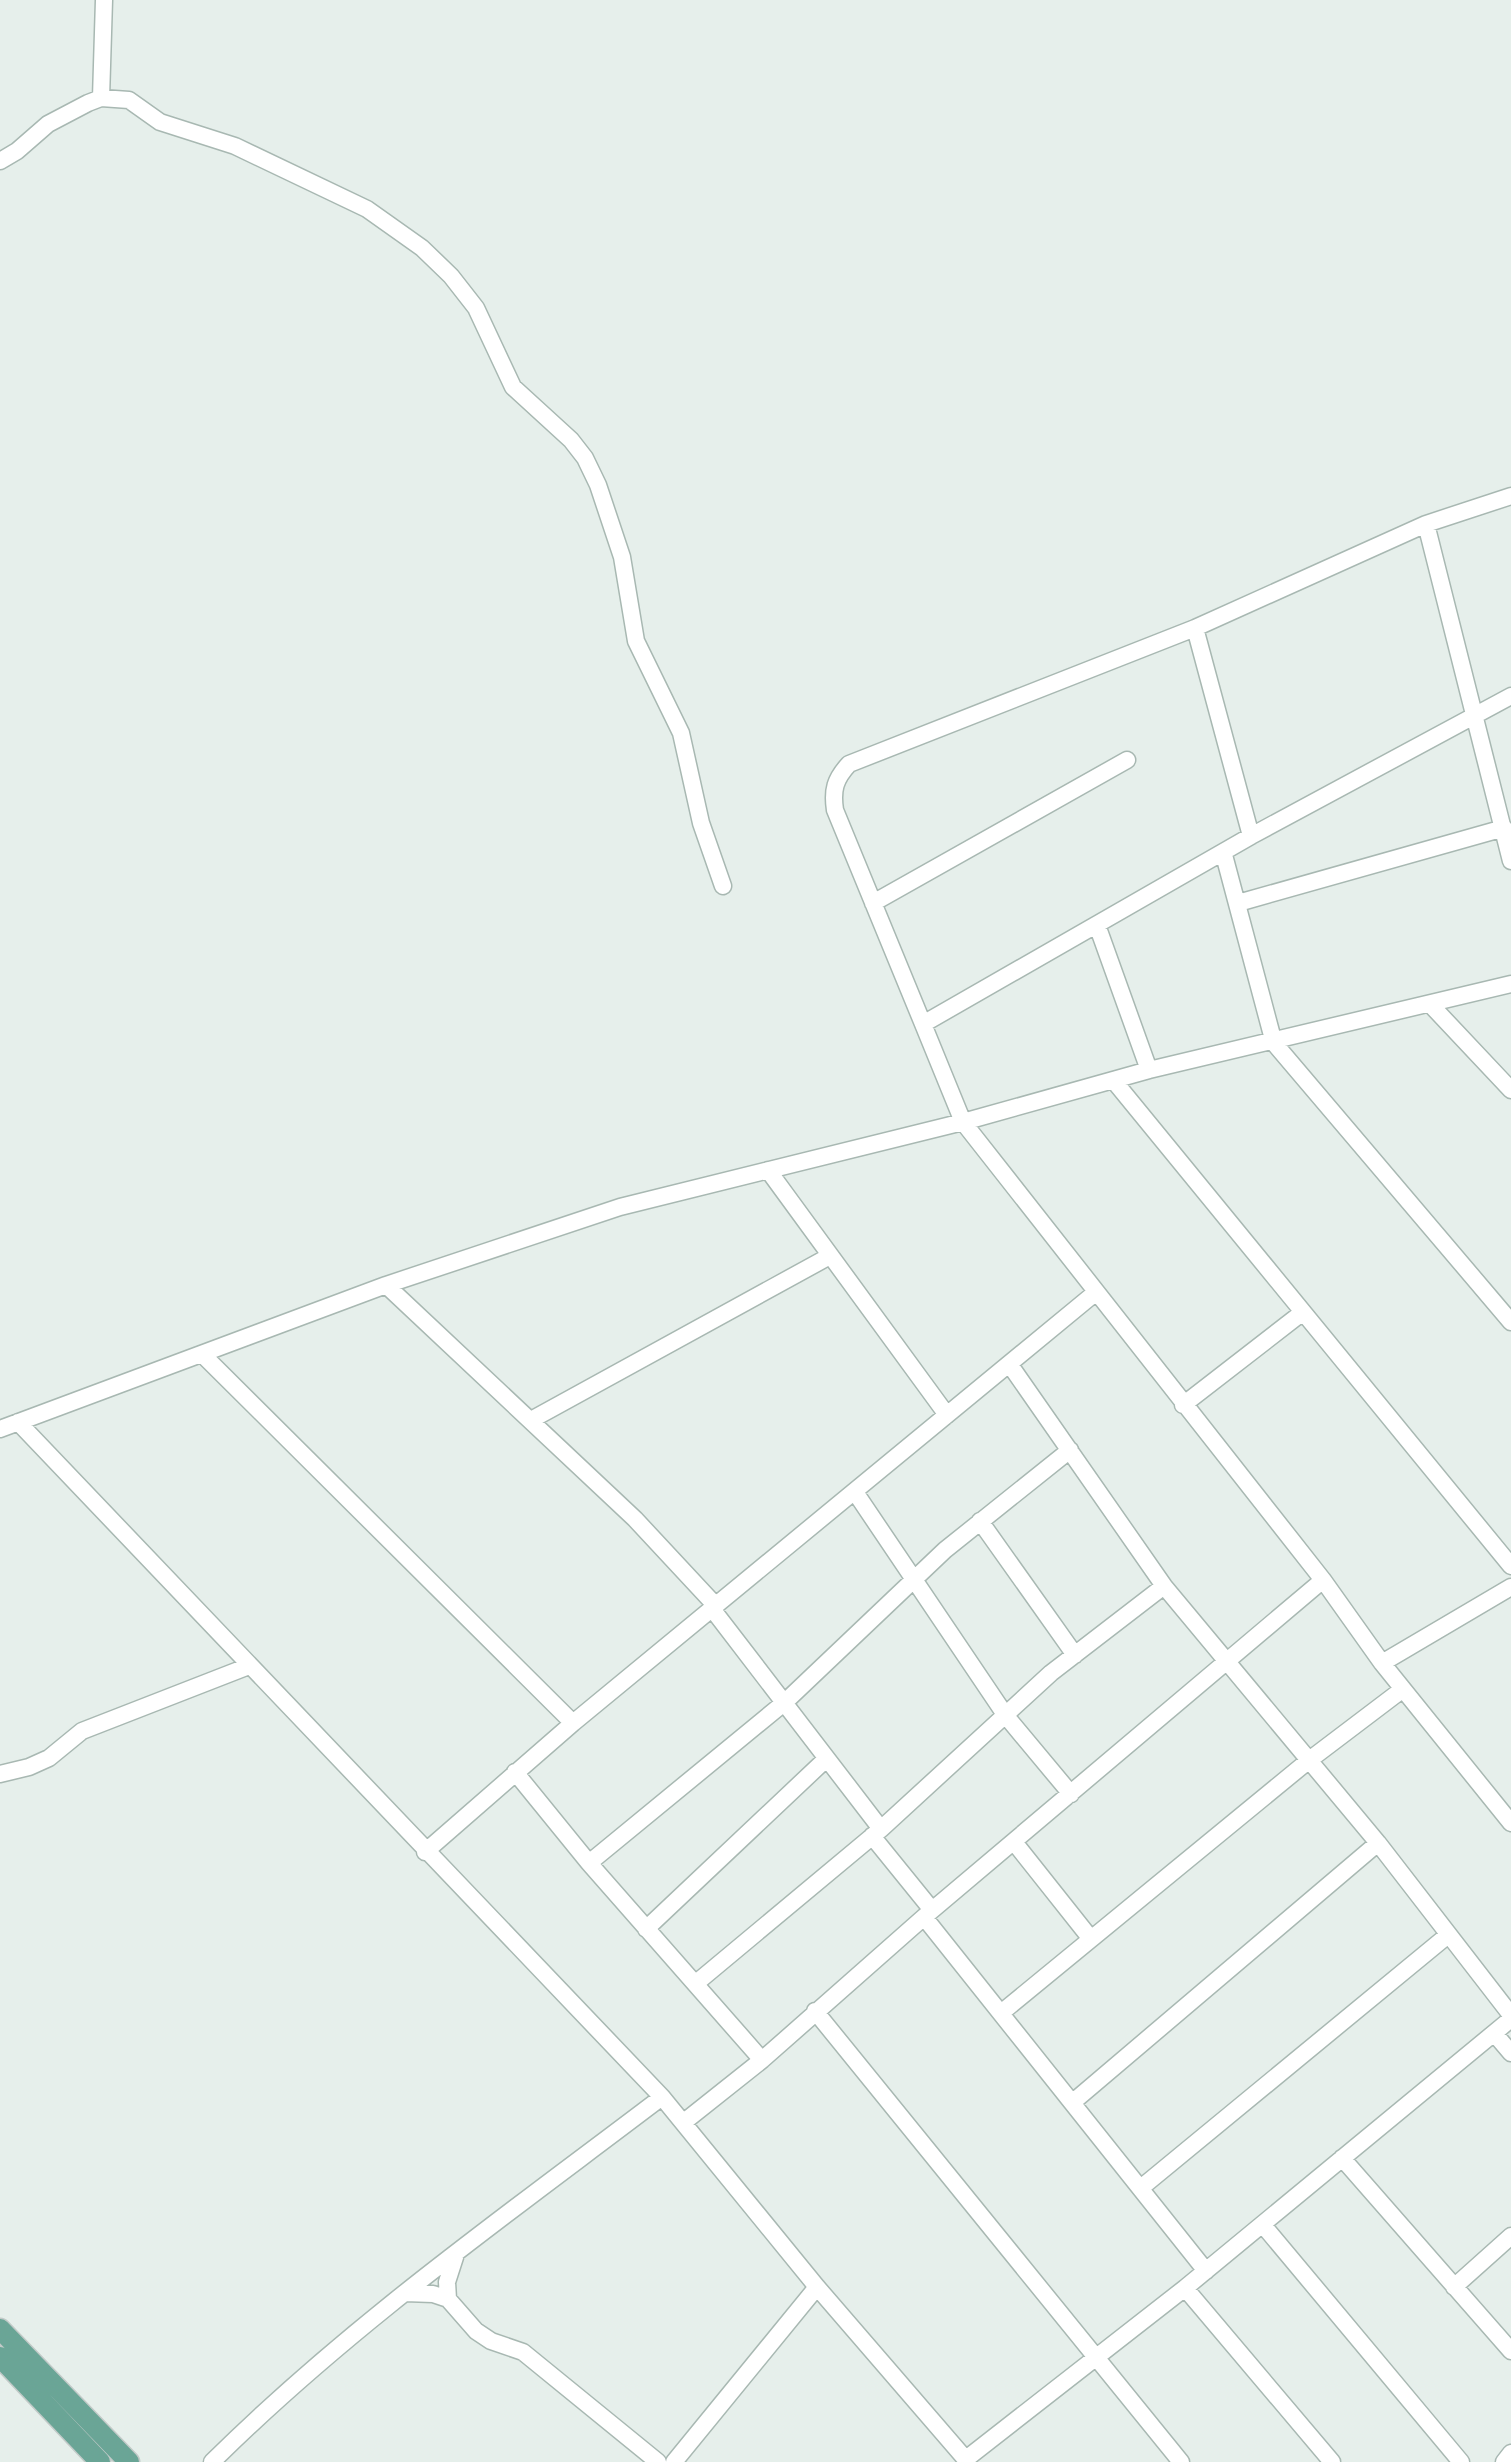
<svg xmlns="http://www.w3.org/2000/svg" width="1511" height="2462" font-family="Rubik,sans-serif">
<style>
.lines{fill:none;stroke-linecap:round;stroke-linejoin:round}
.minor-casing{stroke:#a8b8b2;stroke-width:19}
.major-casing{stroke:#c2cac8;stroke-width:23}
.minor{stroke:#fff;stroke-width:16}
.major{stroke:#6aa596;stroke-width:20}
</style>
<rect width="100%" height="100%" fill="#e6efeb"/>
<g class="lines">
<defs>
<path id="minor" d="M101,98l3,-98
M0,161l17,-10 31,-27 40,-21 13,-5 28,2 31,22 75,24 132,63 55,39 29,28 25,32 37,79 58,53 14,18 13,27 24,72 14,84 45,92 20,90 22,63
M1426,524l85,337
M1195,628l56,208
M1511,696l-260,140 -328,188 40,98 360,458 59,83 129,160
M1224,855l50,188 237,279
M873,903l254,-143
M1238,903l266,-75
M1097,925l52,145
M1430,1004l81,86
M923,1024l-88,-214c-3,-20 0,-31 14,-46l346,-136 231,-104 85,-28
M1114,1081l397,485
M768,1170l179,245
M386,1285l249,234 81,87
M203,1355l370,368
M1010,1365l154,221 214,257 133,172
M1183,1405l120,-93
M531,1420l297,-163
M18,1422l644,675 155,190 151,175
M0,1429l386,-144 234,-78 343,-85 186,-52 362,-86
M855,1492l151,224 65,78
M980,1521l95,134
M713,1610l168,219
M1382,1663l129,-76
M515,1772l74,91 173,197
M0,1774l29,-7 20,-9 33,-27 167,-65
M872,1836l60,74
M1014,1842l77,97
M425,1852l148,-129 522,-430
M589,1863l196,-161 160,-152 125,-100
M924,1917l282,354
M646,1929l179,-169
M695,1984l186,-155 170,-156 113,-87
M815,2011l366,451
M1001,2013l307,-252 95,-72
M1494,2033l17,20
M1073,2102l305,-259
M684,2122l78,-62 162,-143 399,-337
M1342,2158l169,193
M1142,2187l306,-252
M1263,2225l198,237
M1454,2287l57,-51
M1185,2288l147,174
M405,2293l28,1 15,5 28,32 15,10 32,11 135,110
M448,2299l-1,-17 9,-28
M966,2459l219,-171 326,-269
M212,2462c137,-136 296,-248 450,-365
M674,2462l143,-175
M1504,2462l7,-9"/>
<path id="major" d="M0,2329l129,133
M0,2357l100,105"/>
</defs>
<use href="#minor" class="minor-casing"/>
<use href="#major" class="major-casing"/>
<use href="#minor" class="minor"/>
<use href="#major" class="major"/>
</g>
</svg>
